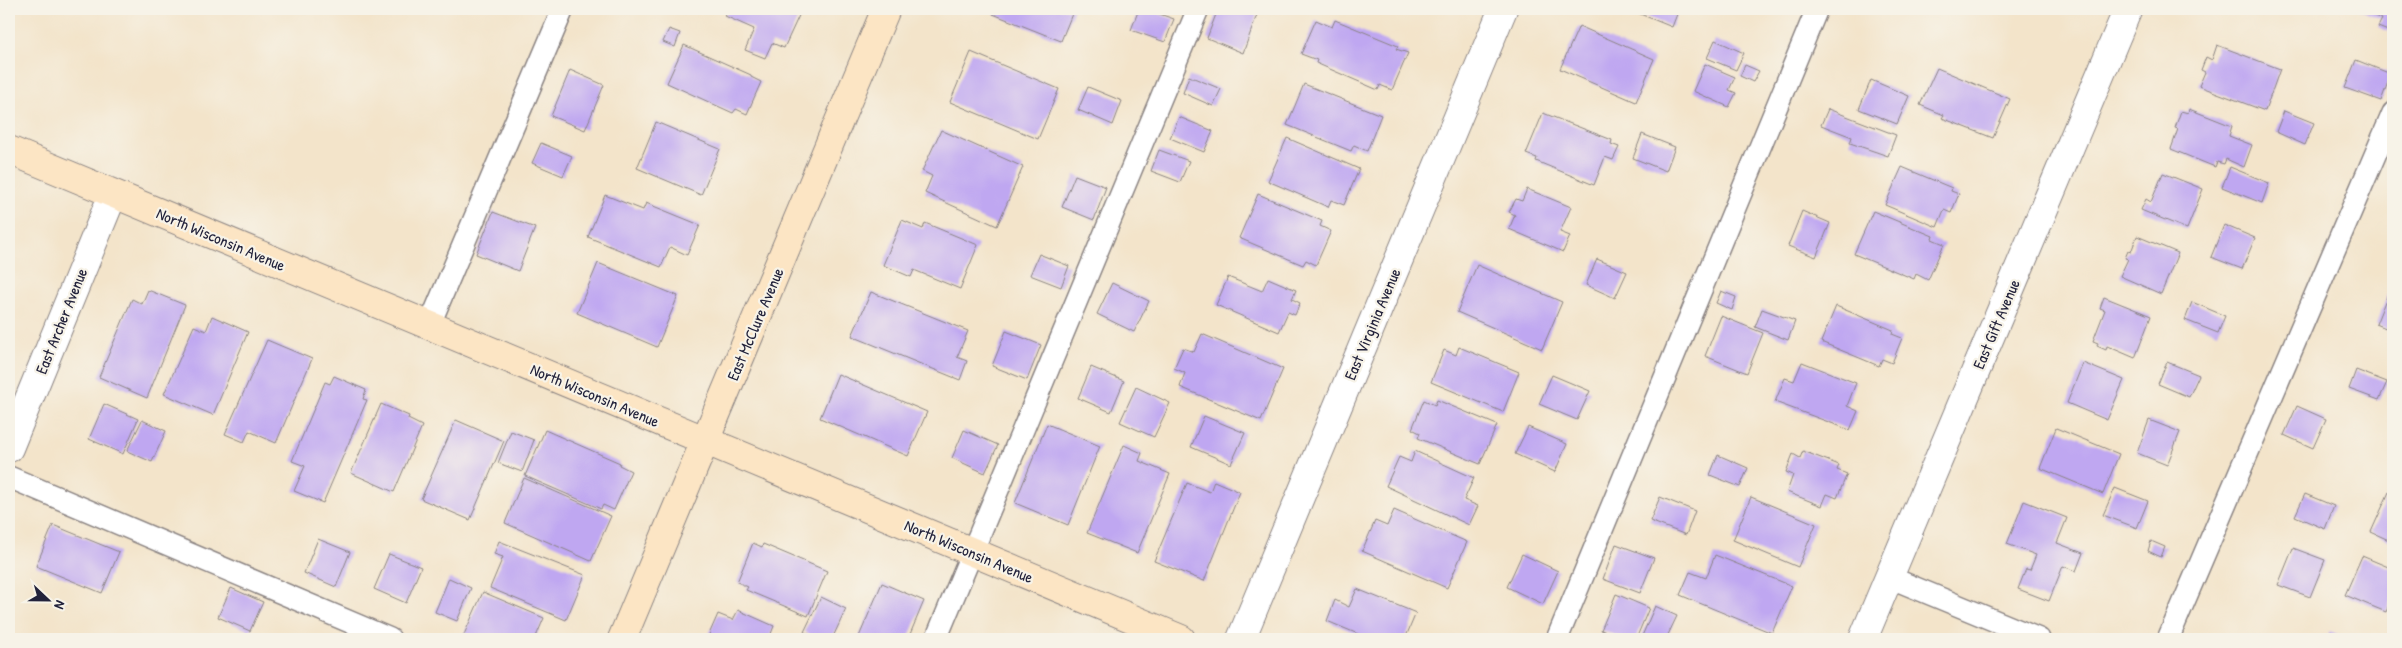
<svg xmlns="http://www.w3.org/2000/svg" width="2402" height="648" font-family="'Patrick Hand',sans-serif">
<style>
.building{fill:#bfa7f1}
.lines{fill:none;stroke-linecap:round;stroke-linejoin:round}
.lane-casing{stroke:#8a8382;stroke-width:24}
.street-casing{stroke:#8a8382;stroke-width:30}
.secondary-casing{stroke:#8a8382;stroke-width:30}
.lane{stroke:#fff;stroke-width:21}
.street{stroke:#fff;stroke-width:28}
.secondary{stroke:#fce5c4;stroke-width:28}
.labels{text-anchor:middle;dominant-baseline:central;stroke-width:4.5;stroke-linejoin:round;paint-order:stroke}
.street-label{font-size:16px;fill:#22223b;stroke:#f7f3e8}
</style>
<rect width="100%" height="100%" fill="#f7f3e8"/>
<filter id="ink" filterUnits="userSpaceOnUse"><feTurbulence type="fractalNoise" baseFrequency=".02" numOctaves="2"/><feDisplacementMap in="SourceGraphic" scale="10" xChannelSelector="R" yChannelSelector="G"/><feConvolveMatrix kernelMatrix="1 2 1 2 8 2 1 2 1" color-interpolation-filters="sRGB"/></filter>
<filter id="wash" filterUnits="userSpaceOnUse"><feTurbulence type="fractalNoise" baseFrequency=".0096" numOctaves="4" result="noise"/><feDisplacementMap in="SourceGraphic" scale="20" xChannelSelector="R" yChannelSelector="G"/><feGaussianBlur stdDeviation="1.12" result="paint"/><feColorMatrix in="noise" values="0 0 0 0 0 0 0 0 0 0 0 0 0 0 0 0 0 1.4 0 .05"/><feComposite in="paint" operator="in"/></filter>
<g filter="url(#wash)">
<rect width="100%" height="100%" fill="#f3e4ca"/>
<g id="blocks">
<path class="building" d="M728,9h74l-18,39 -12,-5 -7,15 -20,-8 9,-21 -29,-13z
M992,9h82l-13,32 -68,-27 2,-4z
M1139,9h6l29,10 -9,23 -34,-12z
M1218,9h31l9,3 -15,41 -36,-15z
M1628,9h51l-7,18z
M2357,9h36v24l-15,-6 4,-8z
M1316,20l16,7 3,-7 63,26 -2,3 12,4 -16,37 -12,-5 -2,5 -62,-27 1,-3 -16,-6z
M1579,26l75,33 -18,43 -76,-33z
M669,29l11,4 -5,14 -12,-5z
M1715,40l29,13 -8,17 -29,-12z
M684,45l67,30v2l10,5 -14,32 -11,-5 -3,4 -66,-30z
M2217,45l63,24 -15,42 -66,-25 6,-14 -4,-2 5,-13 6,3z
M971,52l88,37 -21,50 -88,-37z
M2356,60l35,14 -10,27 -36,-13z
M1705,64l30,13 -6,13 7,3 -7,14 -36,-16z
M1745,65l14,6 -6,11 -13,-6z
M1937,68l73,31 -17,39 -51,-20 2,-3 -24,-10z
M570,70l34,15 -19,45 -34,-14z
M1189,76l32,13 -8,17 -30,-13z
M1871,80l38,16 -12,28 -38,-15z
M1304,84l77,31 -14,36 -13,-6 -3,6 -64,-26z
M1088,87l34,14 -9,24 -35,-15z
M1828,109l68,26 -8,21 -38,-13 2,-6 -31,-12z
M2189,109l43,17 -3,10 23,9 -8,22 -18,-8 -2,5 -7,-2 -2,5 -44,-18 7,-20 -3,-1 6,-17 7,2z
M2284,111l30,12 -9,22 -29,-13z
M1543,113l69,27 -1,4 8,3 -6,13 -8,-3 -11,28 -58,-24 1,-3 -11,-4z
M1179,117l34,14 -9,21 -34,-14z
M656,122l64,27 -19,46 -64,-27z
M941,130l82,37 -26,59 -72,-33 7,-17 -10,-5z
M1642,134l33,13 -9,24 -33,-13z
M1287,138l72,31 -15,36 -13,-5 -3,7 -60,-26z
M541,143l31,13 -9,20 -31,-13z
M1159,150l30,11 -9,21 -29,-11z
M1902,167l50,21 -1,3 8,3 -8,19 -7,-3 -7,17 -52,-22z
M2230,167l39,16 -7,20 -40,-16z
M2163,173l40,16 -16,40 -46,-19 5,-11 5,3z
M1075,175l31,12 -12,33 -32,-13z
M1527,189l44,18 -11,25 10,4 -7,16 -54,-23 6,-14 -6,-3 7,-13 6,2z
M1258,194l64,27 -2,5 11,5 -15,34 -10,-5 -3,5 -64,-27z
M605,195l38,15 3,-7 54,22 -13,30 -17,-8 -9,20 -73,-30z
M1802,211l28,12 -14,34 -28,-11z
M1873,211l60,25 -1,3 12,5 -16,36 -12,-6 -2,5 -60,-25z
M493,212l42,16 -17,43 -42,-17z
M902,220l21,9 2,-6 53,22 -18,44 -46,-19 -3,7 -28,-12z
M2224,225l31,13 -13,31 -31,-12z
M2137,236l41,17 -17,41 -41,-18 8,-17 -3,-1 3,-7 3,1z
M1039,254l30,12 -8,21 -31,-12z
M1597,259l30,13 -12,26 -29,-13z
M598,263l80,33 -21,51 -80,-34z
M1477,265l85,37 -20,47 -85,-37z
M1228,277l34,14 6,-13 28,12 -4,9 8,4 -5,12 -7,-3 -9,20 -63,-27z
M1112,283l37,18 -15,31 -37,-18z
M148,290l37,15 -38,93 -48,-21 33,-78 10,5z
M1721,291l15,6 -4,13 -16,-7z
M871,292l97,39 -11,26 10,4 -7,19 -108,-44z
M2388,294l5,2v35l-17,-7z
M2104,297l47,19 -16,42 -28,-12 -1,4 -9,-4 1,-3 -5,-2 12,-31 -5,-2z
M2192,302l33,14 -7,17 -33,-13z
M1836,306l57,24 -1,4 10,4 -10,25 -10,-4 -3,7 -58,-24z
M1762,309l33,12 -7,19 -33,-13z
M212,316l36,16 -35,83 -49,-21 30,-68 12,5z
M1721,316l42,17 -16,40 -42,-17z
M1006,331l35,14 -14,35 -35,-14z
M1202,334l81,35 -22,52 -81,-34 5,-14 -11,-5 9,-20 11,4z
M267,340l45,19 -36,84 -27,-12 -5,11 -19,-8z
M1459,347l60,25 -16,40 -72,-30 13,-32 12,5z
M1802,362l54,21 -9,23 11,5 -8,19 -75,-28 10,-24 9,3z
M2167,362l32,13 -10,22 -31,-13z
M2083,363l41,17 -17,40 -40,-17z
M1091,367l33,14 -13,31 -33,-14z
M2356,370l31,12 -8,18 -30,-11z
M838,374l89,38 -19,44 -88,-38z
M1552,375l38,16 -13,29 -38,-16z
M334,376l32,14 -3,9 4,1 -44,103 -29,-12 11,-25 -13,-5 33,-79 5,2z
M1136,387l34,16 -16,34 -34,-15z
M1424,400l11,5 2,-5 60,25 -17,39 -62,-26 2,-5 -8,-4z
M104,404l34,15 -15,35 -34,-15z
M381,404l28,12 -1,3 14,7 -28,66 -43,-19z
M2297,406l29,13 -13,29 -29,-13z
M1204,416l41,17 -14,31 -40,-17z
M142,420l24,11 -14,31 -25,-11z
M456,420l48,21 -34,79 -49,-21z
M2149,420l31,12 -13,33 -30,-12z
M1047,424l53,22 -32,79 -53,-22z
M1528,427l39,17 -12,28 -40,-18z
M2056,428l63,26 -16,40 -63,-26z
M545,430l75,33 -1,2 12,6 -17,39 -11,-5 -2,4 -76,-33z
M964,430l34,15 -13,28 -33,-15z
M511,431l23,9 -12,32 -24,-9z
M1124,445l18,8 -3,8 31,13 -33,79 -50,-20z
M1415,451l59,27 -10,22 14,6 -9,19 -83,-39 13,-29 12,5z
M1803,451l36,14 -2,5 10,4 -10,24 -10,-4 -5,12 -35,-14 6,-17 -7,-3 7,-18 7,4z
M1718,455l30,13 -8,19 -30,-12z
M524,478l87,38 -20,45 -86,-38z
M1214,481l26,11 -36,89 -50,-20 33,-78 23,9z
M2115,488l33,13 -11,27 -34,-13z
M2389,492l4,2v48l-22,-10z
M2305,494l29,12 -9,23 -30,-13z
M1660,497l35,14 -9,24 -36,-14z
M1751,497l65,27 -18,43 -65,-27z
M2024,501l43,17 -10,25 26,10 -7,18 -13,-5 -14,35 -31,-12 8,-20 4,1 6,-15 -29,-11z
M1394,510l73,32 -20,46 -85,-37 13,-30 12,5z
M53,525l66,27 -17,41 -66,-27z
M318,539l32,13 -14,35 -32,-14z
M499,541l86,34 -19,45 -76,-32 13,-31 -9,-3z
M2151,541l14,6 -4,10 -13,-6z
M753,543l9,4 1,-3 64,27 -19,45 -62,-26 2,-3 -11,-5z
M1616,544l38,14 -14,35 -37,-14z
M2293,548l32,12 -15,37 -32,-12z
M389,554l32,13 -15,36 -32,-14z
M1522,554l36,17 -15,33 -36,-17z
M1715,555l77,31 -20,47 -92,-38 10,-23 16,6z
M2362,556l31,13v26l-7,17 -41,-17z
M449,578l22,10 -14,33 -22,-9z
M882,583l42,18 -16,38h-50z
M231,588l32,14 -13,29 -32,-14z
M1357,589l59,24 -11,26h-35l-43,-18 8,-21 14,7z
M483,592l61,26 -9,21h-73z
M1616,594l33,14 -13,31h-10l-25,-9z
M821,597l25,12 -14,30h-12l-16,-7z
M1655,606l22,10 -11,23h-16l-8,-3z
M738,610l36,16 -5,13h-62l11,-25 15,6z
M2330,631l19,8h-23z"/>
</g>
</g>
<g filter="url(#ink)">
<use href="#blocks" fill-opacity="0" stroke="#8a8382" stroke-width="1"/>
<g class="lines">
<defs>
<path id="lane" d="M429,326l134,-317
M9,477l381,162
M1889,577l150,62
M936,639l262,-630
M1557,639l260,-630
M2168,639l225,-526"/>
<path id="street" d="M9,448l104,-254
M1241,639l262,-630
M1863,639l265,-630"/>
<path id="secondary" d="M9,150l1172,489
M622,639l264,-630"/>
</defs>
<use href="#lane" class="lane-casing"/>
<use href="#street" class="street-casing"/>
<use href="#secondary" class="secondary-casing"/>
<use href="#lane" class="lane"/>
<use href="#street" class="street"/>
<use href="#secondary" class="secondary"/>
</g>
</g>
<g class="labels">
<g class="street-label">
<text transform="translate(221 239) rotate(23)">North Wisconsin Avenue</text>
<text transform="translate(61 321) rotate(-68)">East Archer Avenue</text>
<text transform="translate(755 324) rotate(-67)">East McClure Avenue</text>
<text transform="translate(1372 324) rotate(-67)">East Virginia Avenue</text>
<text transform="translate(1996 324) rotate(-67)">East Gift Avenue</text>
<text transform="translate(595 395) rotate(23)">North Wisconsin Avenue</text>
<text transform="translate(969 551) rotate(23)">North Wisconsin Avenue</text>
</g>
</g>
<rect width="2402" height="648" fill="none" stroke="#f7f3e8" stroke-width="30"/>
<g transform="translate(48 600) rotate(112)" stroke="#f7f3e8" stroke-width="4" paint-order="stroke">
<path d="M0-4L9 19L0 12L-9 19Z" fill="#22223b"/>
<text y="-8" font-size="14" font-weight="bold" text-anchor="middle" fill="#22223b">N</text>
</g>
</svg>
